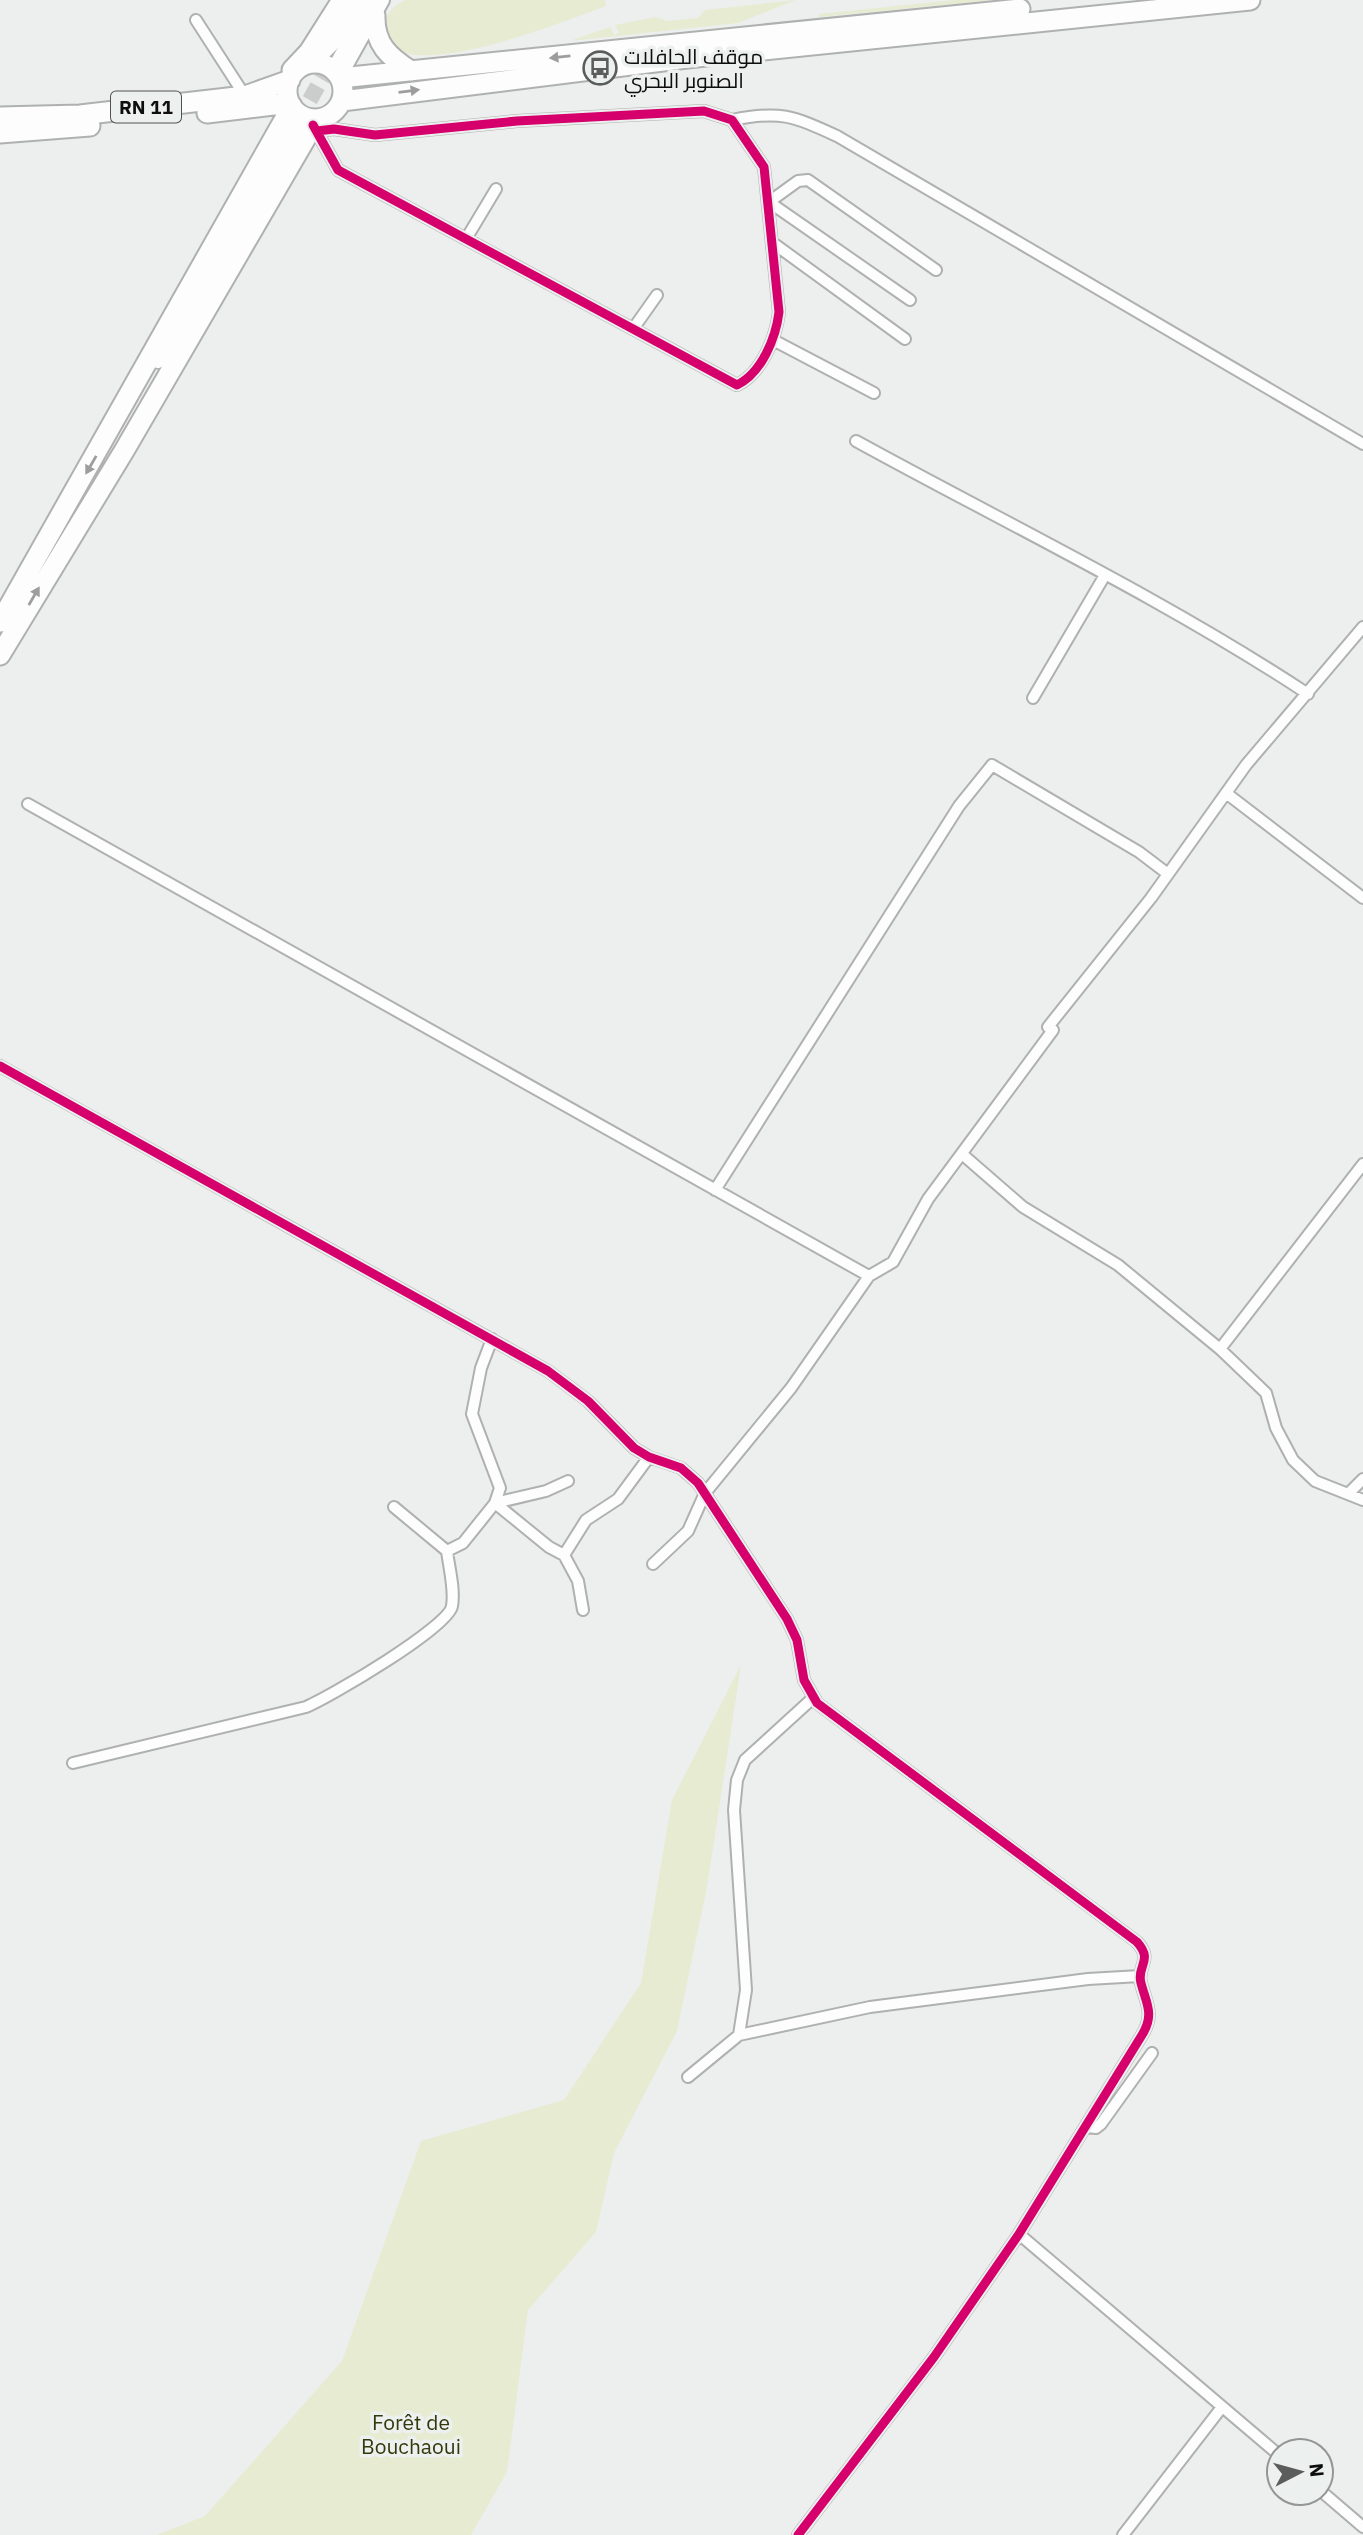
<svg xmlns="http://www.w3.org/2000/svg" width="1363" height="2535" font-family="'IBM Plex Sans',Cairo,sans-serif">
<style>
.green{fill:#e6ebd2}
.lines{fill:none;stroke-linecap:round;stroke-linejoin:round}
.secondary-tunnel{stroke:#cbcdcc;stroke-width:16;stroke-dasharray:16 8;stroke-linecap:butt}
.minor-casing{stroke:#afb1b0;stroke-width:14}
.tertiary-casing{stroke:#afb1b0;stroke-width:18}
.secondary-casing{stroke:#afb1b0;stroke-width:19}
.trunk-casing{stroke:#afb1b0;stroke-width:23}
.minor{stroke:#fcfdfc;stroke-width:10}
.tertiary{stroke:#fcfdfc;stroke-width:14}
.secondary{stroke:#fcfdfc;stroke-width:16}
.trunk{stroke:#fcfdfc;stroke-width:19}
.cycleway-casing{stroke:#ecf0ef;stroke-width:13}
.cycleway{stroke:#d6006c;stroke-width:9}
.oneway{fill:#9c9d9c}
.labels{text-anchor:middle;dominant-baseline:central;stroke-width:7;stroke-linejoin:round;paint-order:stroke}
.shield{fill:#ecf0ef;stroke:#505251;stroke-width:2}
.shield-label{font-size:19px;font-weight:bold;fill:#0d0e0d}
.poi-label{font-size:21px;fill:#0d0e0d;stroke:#ecf0ef;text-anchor:start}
.park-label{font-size:21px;fill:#34390b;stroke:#ecf0ef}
</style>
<rect width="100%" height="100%" fill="#edefee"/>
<path class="green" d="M405,0h200l1,6c-31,11 -229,93 -221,18 1,-12 10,-19 20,-24z
M796,0l-58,23 -168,18 40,-14 4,8 5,-2 -4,-8 41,-8 11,4 31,-3 7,-8z
M954,0h40l-175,17v-3z
M741,1665l-34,222 -30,144 -63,122 -18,79 -68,78 -21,162 -36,63h-314l48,-19 137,-155 79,-220 143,-41 77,-117 31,-183z"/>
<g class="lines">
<path class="secondary-tunnel" d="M298,121l35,-62"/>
<defs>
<path id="minor" d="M196,20l49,76
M732,120c48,-10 61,-4 105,16l526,308
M313,125l25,45 399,215c25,-12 39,-48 42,-73l-15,-145 -32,-47 -28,-9 -187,10 -142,14 -41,-6 -17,2
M466,239l30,-50
M773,243l132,96
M910,300l-141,-98 29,-21 10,-1 128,90
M633,329l24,-34
M773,340l101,53
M856,441c151,83 308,158 452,253
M1033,698l72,-123
M1226,793l137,105
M28,804l841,472
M1048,1027l103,-129 95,-133 117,-138
M0,1066l548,305 40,30 46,47 15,9 32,11 17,15 89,136 10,21 7,40 13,23 320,239c17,19 -1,24 4,41 5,20 14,31 1,52l-123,199 -85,123 -136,178
M962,1154l61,53 95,58 102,84 46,44 10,35 17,32 22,21 48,19
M715,1190l244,-384 33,-41 147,87 29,22
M1220,1349l143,-185
M1348,1494l15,-15
M495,1503l54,44 15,8 14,26 5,29
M495,1503l51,-12 22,-10
M447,1551l16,-8 32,-40 5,-15 -28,-74 9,-46 11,-29
M564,1555l22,-35 32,-21 31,-42
M653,1564l35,-33 17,-38 86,-105 78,-112 24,-14 35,-63 125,-169
M73,1763l233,-56c24,-10 143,-80 146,-101 3,-17 -3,-38 -5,-55l-53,-44
M739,2035l7,-45 -12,-180 3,-30 8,-20 68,-62
M688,2077l51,-42 131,-28 218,-28 52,-3
M1087,2127l9,1 5,-4 51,-71
M1019,2234l260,221
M1321,2491l42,36
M1123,2535l99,-128"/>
<path id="tertiary" d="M312,64l22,-22 24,-42
M339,77l43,-77"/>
<path id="secondary" d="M339,62l35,-62
M158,360l140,-239"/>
<path id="trunk" d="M375,15c-1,29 14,42 36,56
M287 91a28 28 0 1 1 56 0a28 28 0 1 1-56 0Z
M292,70l17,-18 33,-52
M340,78l680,-69
M342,101l345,-43 563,-58
M207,113l83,-10
M0,117l80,-2 165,-19 45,-16
M0,133l90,-7
M0,622l292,-516
M0,655l124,-204 193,-332"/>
</defs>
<use href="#minor" class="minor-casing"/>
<use href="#tertiary" class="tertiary-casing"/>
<use href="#secondary" class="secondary-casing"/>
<use href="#trunk" class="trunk-casing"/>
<use href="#minor" class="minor"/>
<use href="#tertiary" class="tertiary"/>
<use href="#secondary" class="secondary"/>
<use href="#trunk" class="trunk"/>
<defs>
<path id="cycleway" d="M313,125l25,45 399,215c25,-12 39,-48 42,-73l-15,-145 -32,-47 -28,-9 -187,10 -142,14 -41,-6 -17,2
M0,1066l548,305 40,30 46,47 15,9 32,11 17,15 89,136 10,21 7,40 13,23 320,239c17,19 -1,24 4,41 5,20 14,31 1,52l-123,199 -85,123 -136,178"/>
</defs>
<use href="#cycleway" class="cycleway-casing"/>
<use href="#cycleway" class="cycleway"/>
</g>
<defs><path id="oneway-solid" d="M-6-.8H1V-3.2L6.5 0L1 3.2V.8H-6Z" transform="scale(1.75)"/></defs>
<g class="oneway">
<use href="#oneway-solid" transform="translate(560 57) rotate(174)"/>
<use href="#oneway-solid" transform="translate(409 91) rotate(-7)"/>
<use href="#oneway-solid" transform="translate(91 465) rotate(120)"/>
<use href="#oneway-solid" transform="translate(34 596) rotate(-60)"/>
</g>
<defs>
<symbol id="bus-ring" viewBox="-11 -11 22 22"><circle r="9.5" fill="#ecf0ef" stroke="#5b5d5c" stroke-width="1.5"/><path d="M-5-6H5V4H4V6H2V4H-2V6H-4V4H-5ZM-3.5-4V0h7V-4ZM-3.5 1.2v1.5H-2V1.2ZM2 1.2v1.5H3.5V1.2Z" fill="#5b5d5c"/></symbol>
</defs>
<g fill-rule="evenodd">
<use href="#bus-ring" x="581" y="49" width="38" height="38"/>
</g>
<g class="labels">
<rect class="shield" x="111" y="91.5" width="70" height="31" rx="5"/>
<g class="shield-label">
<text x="146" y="107">RN 11</text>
</g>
<g class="poi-label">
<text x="624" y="56">موقف الحافلات<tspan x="624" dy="24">الصنوبر البحري</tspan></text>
</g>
<g class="park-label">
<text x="411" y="2422">Forêt de<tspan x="411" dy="24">Bouchaoui</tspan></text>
</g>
</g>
<g transform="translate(1300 2472) rotate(84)"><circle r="33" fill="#ecf0ef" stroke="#939695" stroke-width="2"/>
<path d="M0-5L12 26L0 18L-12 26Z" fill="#5b5d5c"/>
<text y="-10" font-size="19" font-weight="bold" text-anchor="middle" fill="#0d0e0d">N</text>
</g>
</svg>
